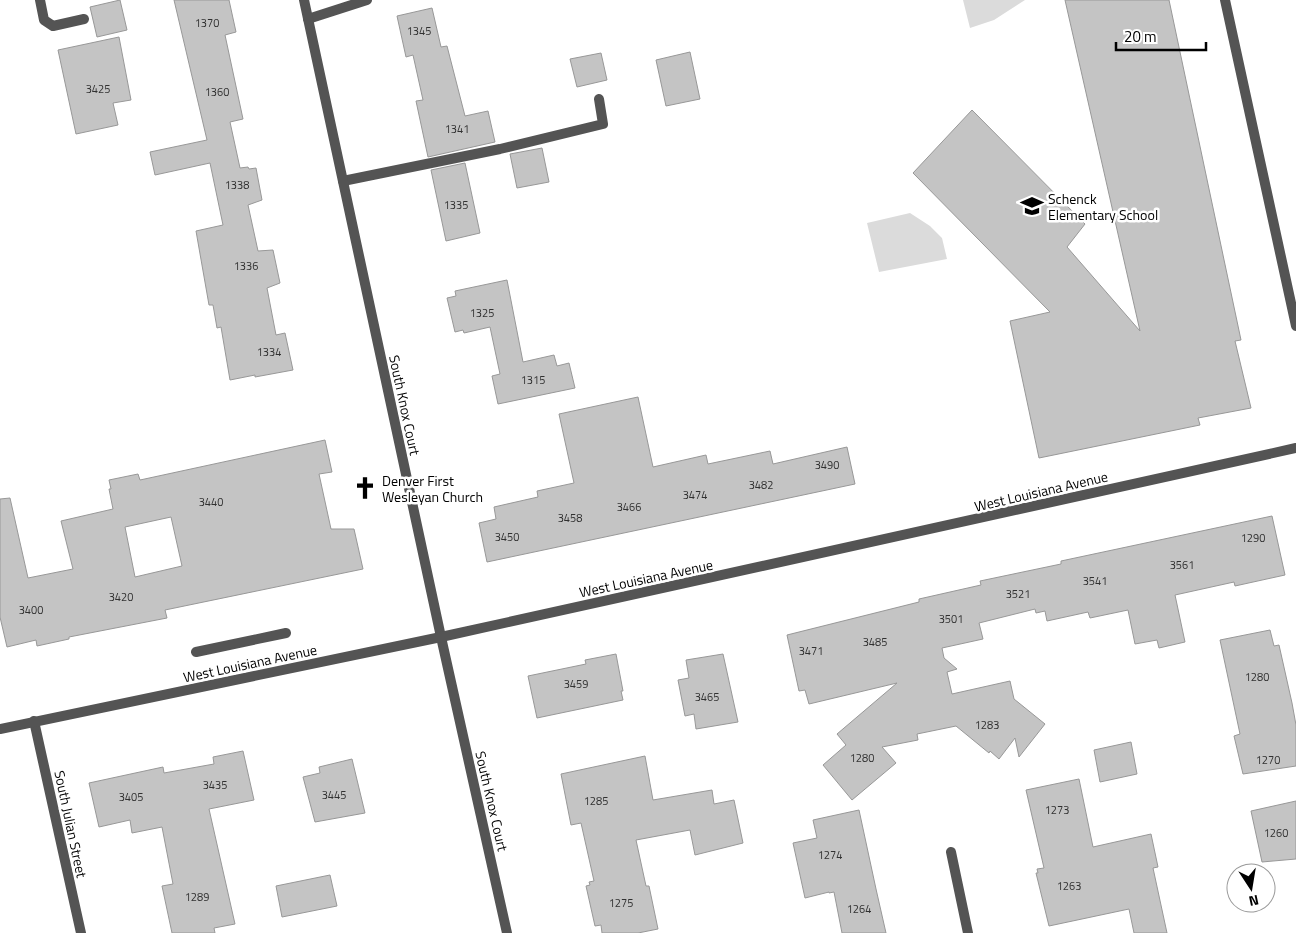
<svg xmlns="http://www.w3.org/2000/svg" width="1296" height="933" font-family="'Titillium Web',sans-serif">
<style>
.green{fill:#dbdbdb}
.building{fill:#c4c4c4;stroke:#989898;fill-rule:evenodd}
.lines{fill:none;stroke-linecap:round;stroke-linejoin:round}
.service{stroke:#545454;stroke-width:10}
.minor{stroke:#545454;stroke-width:10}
.tertiary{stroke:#545454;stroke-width:10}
.labels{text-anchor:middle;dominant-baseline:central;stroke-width:5;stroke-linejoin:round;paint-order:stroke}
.number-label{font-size:11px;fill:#313131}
.poi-label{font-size:14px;fill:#000;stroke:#fff;text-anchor:start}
.street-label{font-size:14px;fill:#000;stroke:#fff}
</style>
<rect width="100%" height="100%" fill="#fff"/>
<path class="green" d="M963,0h62l-31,20 -24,8z
M910,213l20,13 12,12 5,21 -68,13 -12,-49z"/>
<path class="building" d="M120,0l7,30 -30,7 -7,-30z
M174,0h55l7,32 -11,3 18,84 -13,3 10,46 8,-1 1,2 7,-1 6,32 -14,5 10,46 15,-1 7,33 -13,5 9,47 9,-2 8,37 -38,7v-2l-25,5 -9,-53 -4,1 -4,-23h-4l-13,-74 27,-6 -13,-62 -55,12 -5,-23 57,-12z
M1065,0h104l72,340 -6,1 16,67 -53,10 2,7 -161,33 -29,-137 40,-9 -137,-139 59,-63 113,114 -18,23 73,84z
M432,8l9,39 6,-1 18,70 23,-5 7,31 -67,15 -12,-56 7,-1 -10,-45 -7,2 -9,-41z
M119,37l12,63 -18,3 5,22 -42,9 -18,-84z
M690,52l10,47 -34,7 -10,-46z
M601,53l6,27 -30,7 -7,-28z
M542,148l7,34 -32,6 -7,-34z
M465,163l15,70 -34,8 -15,-71z
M507,280l16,82 31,-7 3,11 12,-3 6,25 -77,16 -6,-28 8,-2 -10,-47 -26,6 -1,-3 -8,2 -8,-34 9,-2 -1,-5z
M638,397l15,70 53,-12 2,9 62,-13 3,13 74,-17 8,37 -368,78 -8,-39 17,-4 -2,-12 44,-10 -1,-6 37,-8 -15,-69z
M325,440l7,32 -13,2 12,55h23l9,40 -198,41 2,8 -98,19v2l-32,7 -1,-6 -29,7 -7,-30v-118l10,-1 18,80 45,-9 -12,-48 52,-12 -4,-20h2l-2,-9 29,-6 2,6zM171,517l11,49 -47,11 -10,-50z
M1272,516l13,59 -50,11 -1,-4 -59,13 10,47 -26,6 -2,-8 -22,4 -7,-34 -38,8 -2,-6 -41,9 -2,-10 -9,2 -1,-4 -56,14 4,16 -41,9 2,10 13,11 -10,3 5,22 58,-13 4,18 31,25 -26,33 -4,-19 -16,21 -9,-8 -1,2 -33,-27 -39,8 1,6 -36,7 14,16 -44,37 -29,-35 23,-20 -9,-11 60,-51 -88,21 -4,-14 -6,1 -12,-56 132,-33v-3l62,-14 -1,-4 81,-17v-3z
M1270,630l4,16 5,-1 13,58 4,22v41l-53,8 -9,-38 6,-2 -20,-94z
M616,654l7,37h-2l2,9 -86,18 -9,-42 58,-12 -1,-4z
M723,654l15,68 -42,7 -2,-15 -9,2 -7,-36 11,-2 -3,-18z
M1131,742l6,32 -37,8 -6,-32z
M243,751l11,49 -45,9 26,115 -21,4 1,5h-43l-10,-47 11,-2 -11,-57 -30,6 -2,-13 -31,7 -10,-44 74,-16 1,6 50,-9 -1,-7z
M645,756l8,44 59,-10 2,14 20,-4 9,43 -48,12 -5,-25 -54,10 10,46h3l9,43 -20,4h-36l-1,-8 -6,1 -9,-40 4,-1 -1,-3 5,-1 -13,-58 -10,2 -10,-51z
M352,759l13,54 -50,9 -12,-45 17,-4 -1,-6z
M1079,779l14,68 58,-13 7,33 -5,1 14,65h-33l-5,-24 -80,17 -13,-53h2l-1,-4 7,-1 -18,-78z
M1296,801v58l-34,3 -11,-51z
M859,810l17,79 10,44h-44l-8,-41 -5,1v-1l-24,6 -12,-55 24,-5 -4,-18z
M330,875l7,31 -55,11 -6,-31z"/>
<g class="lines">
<path class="service" d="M40,0l4,20 9,6 31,-7
M308,19l59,-19
M343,181l157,-32 103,-25 -4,-25
M196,652l90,-19"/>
<path class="minor" d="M304,0l137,637 66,296
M34,721l47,212
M951,852l17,81"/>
<path class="tertiary" d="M1225,0l71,326
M0,729l441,-92 855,-189"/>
</g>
<defs>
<symbol id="school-bare" viewBox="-9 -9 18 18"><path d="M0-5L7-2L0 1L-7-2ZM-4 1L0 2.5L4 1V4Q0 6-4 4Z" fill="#000" stroke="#fff" stroke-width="2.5" paint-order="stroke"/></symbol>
<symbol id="church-bare" viewBox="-9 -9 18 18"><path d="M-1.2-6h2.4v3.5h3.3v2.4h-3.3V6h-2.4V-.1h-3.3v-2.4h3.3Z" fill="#000" stroke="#fff" stroke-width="2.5" paint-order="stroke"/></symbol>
</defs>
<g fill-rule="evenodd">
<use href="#school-bare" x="1016" y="190" width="32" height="32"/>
<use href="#church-bare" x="349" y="472" width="32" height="32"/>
</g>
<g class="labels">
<g class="number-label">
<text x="207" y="23">1370</text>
<text x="419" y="31">1345</text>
<text x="98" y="89">3425</text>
<text x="217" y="92">1360</text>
<text x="457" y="129">1341</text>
<text x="237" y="185">1338</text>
<text x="456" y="205">1335</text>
<text x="246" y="266">1336</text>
<text x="482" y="313">1325</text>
<text x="269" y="352">1334</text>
<text x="533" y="380">1315</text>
<text x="827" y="465">3490</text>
<text x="761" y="485">3482</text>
<text x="695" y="495">3474</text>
<text x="211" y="502">3440</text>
<text x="629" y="507">3466</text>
<text x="570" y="518">3458</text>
<text x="507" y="537">3450</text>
<text x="1253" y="538">1290</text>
<text x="1182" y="565">3561</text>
<text x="1095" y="581">3541</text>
<text x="1018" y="594">3521</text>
<text x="121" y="597">3420</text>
<text x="31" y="610">3400</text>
<text x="951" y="619">3501</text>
<text x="875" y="642">3485</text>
<text x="811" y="651">3471</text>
<text x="1257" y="677">1280</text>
<text x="576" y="684">3459</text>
<text x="707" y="697">3465</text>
<text x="987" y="725">1283</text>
<text x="862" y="758">1280</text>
<text x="1268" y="760">1270</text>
<text x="215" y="785">3435</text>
<text x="334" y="795">3445</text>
<text x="131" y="797">3405</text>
<text x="596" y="801">1285</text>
<text x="1057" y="810">1273</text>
<text x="1276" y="833">1260</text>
<text x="830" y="855">1274</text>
<text x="1069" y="886">1263</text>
<text x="197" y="897">1289</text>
<text x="621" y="903">1275</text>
<text x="859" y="909">1264</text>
</g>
<g class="poi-label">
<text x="1048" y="198">Schenck<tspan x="1048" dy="16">Elementary School</tspan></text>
<text x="382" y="480">Denver First<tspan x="382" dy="16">Wesleyan Church</tspan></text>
</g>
<g class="street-label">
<text transform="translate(405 405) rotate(78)">South Knox Court</text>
<text transform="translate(1041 491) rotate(-13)">West Louisiana Avenue</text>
<text transform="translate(646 578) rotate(-12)">West Louisiana Avenue</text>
<text transform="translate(250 663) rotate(-12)">West Louisiana Avenue</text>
<text transform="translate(492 801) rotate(77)">South Knox Court</text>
<text transform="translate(71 824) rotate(78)">South Julian Street</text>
</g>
</g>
<g transform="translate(1251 888) rotate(168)"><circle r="24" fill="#ffffff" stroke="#999999"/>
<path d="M0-4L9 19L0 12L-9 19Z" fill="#000000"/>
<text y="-8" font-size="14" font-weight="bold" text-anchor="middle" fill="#000000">N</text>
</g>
<path d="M1116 42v8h90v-8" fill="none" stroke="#000000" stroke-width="2.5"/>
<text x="1124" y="42" font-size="15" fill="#000000" stroke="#ffffff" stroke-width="4" paint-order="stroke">20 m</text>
</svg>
